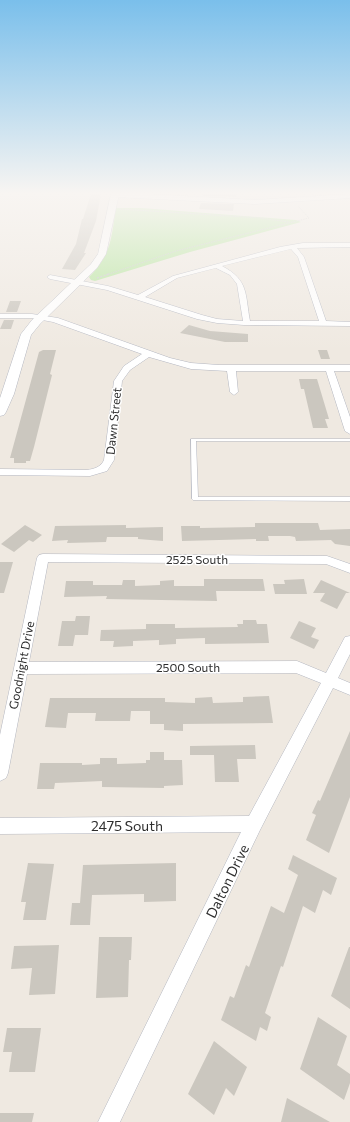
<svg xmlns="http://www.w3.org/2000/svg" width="350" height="1122" font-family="Commissioner,sans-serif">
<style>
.green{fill:#b6e59e}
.building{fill:#cbc7bf}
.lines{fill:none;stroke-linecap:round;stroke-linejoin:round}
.lane-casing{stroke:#b4b7c1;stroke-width:1}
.street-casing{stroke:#b4b7c1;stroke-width:1}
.secondary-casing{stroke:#b4b7c1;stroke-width:1}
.path-far1{stroke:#c9c9c9;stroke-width:1;stroke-dasharray:1.5 1;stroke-linecap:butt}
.path{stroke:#c9c9c9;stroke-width:1.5;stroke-dasharray:2 1.5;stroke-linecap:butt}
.lane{fill:#fff;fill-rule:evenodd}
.street{fill:#fff;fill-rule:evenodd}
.secondary{fill:#fff;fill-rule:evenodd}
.labels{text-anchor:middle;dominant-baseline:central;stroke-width:3;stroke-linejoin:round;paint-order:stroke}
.street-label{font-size:12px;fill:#2e2e2e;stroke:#fff}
.near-street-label{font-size:14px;fill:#2e2e2e;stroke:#fff}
</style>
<rect width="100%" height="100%" fill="#efe9e1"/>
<path class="green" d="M116,208h26l154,12 5,2 -111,30 -95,29 -4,-1 -2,-3c23,-23 22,-39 27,-69z"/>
<path class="building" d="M91,194h10l-5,27 -12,32h2l-11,17 -13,-1 14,-25 6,-25h1z
M204,194h33l-1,3 -33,-1z
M201,203l33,1 -1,7 -34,-2z
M10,301h11l-4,11h-11z
M4,320h10l-3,9h-11z
M189,325l21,6 38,3v8h-23l-45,-9z
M43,350h13l-6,24 2,1 -18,72 -4,14h-4v2h-12v-5h-4l29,-106z
M318,350h9l3,9h-9z
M299,379h18l12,40h-4l3,9h-15l-9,-39h-3z
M255,523h63l2,7 30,-1v17l-15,-2 -4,-4 -35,1 -1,-4 -5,-1h-22l1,5h-13v-2l-74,2 -1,-15h19v2l55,-1z
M25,525l17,10 -9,7 -4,-2 -15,12 -13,-8z
M126,525v3l37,-1v14l-25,-2v-2h-31l-1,5 -39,1 1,-3 -16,1 3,-15z
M0,562h13l-9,31h-4z
M204,579h59l2,12h-49l1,10 -111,-2 1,-3 -43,1 2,-16h27v4h29l1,-5h12v6l25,-1v-4l14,-1v6h30z
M304,579l3,15h-32l-2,-10h12l-1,-4z
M321,580l29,13h-4l-9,16 -17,-8 5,-8h-12z
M76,616h14l-2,19h-13l-2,11h-15l4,-25h13z
M243,620h13l1,4h10l2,19 -64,1v-6l-29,1v5l-17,1v-5l-26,1v5l-20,1 1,-6h-14l1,-11 45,-1v-5h29v4l63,-1 -1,-3h6z
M299,621l17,7 -5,9 8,3 -5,9 -24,-11z
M269,696l4,27 -90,1v7l-19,-1v-6h-14v-13h-19l-1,10h-35l1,-8h-28l-2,15 -21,-1 5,-29h115v4l30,1v-5l17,-1 1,6 30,-1v-5z
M350,731v66l-21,56 -23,-13 10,-25 -4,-2 6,-13 2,1z
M255,745l1,14h-19l2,23h-24l-1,-27h-24v-9z
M150,752h14v8h18l1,25 -19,1v2l-62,-1v-6l-22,1 -25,1 -1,6h-17l3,-26h42v2l18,-1v-6h17v6l29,-1v-3h4z
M293,855l44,23 -6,17 -8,-5 -8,23 -12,-7 -20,61 -2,-1 -16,47 6,4 -4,14 -7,-4 -4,14 -35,-21 9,-24 4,2 12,-33 3,2 22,-61 13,7 14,-38 -10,-6z
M28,863l26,1 -8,56h-23l3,-18h-5z
M176,863v38l-32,1v-8l-52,1 -2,30h-20l2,-22h8l3,-38z
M99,937h33l-1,23h-2l-1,37 -32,1z
M59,945l-4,49 -26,1 3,-27 -21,1 3,-23z
M349,947h1v62l-19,-13z
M318,1017l29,19 -10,29 13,9v9l-6,17 -44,-31z
M7,1028h34l-6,44h-26l3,-20h-9z
M214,1041l33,26 -13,29 -8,-8 -12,27 -26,-21z
M287,1098l43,24h-49z
M0,1113h34l-2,9h-32z"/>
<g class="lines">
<defs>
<path id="lane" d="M191,439h159v2h-154l2,56h152v4l-157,-1 -1,-1z"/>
<path id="street" d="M113,194h34l108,6 95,-6v4l-95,6 -140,-7z
M303,243h47v4l-53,1 7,9 22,64 24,1v4l-106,-1 -27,-2 -20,-4 -90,-29 -57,-11 -3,-2 3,-2 58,11 30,9 35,-19 107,-29zM291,249l7,8 21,64h-69c-5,-27 -1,-41 -28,-55zM216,268l14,7 7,9 6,37 -26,-2 -15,-4 -57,-18 32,-19z
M0,314h32l26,4 112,40 21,5 28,2h131v6h-16l16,46v17l-5,-3 -19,-60h-90l2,21 -4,3 -4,-3 -3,-21 -36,-2 -42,-12 -19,13 -8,11 -8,79 -7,11 -17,5 -90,-1v-6l87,1c7,-1 14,-3 17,-10l10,-79 10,-15 18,-12 -89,-32 -21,-4h-32z
M43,554l284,2 23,8v9l-24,-9 -278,-2 -19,100 268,-1 29,12 19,-36 5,-1v18l-12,24 12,5v12l-17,-7 -73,142 -140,292h-22l143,-290 -241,2v-16l249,-2 72,-133 -25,-10 -269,1 -19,99 -2,5 -6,3v-46l37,-177 2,-3z"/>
<path id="secondary" d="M111,194h8l-13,60 -9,14 -57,56 -9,11 -17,59 -8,18 -2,3 -4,1v-18l21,-64 11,-14 59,-56 7,-10z"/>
</defs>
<use href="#lane" class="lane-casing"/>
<use href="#street" class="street-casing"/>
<use href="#secondary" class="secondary-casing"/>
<path class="path-far1" d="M120,209l140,9 29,4
M106,275l70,-24 133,-33 -11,-12"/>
<path class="path" d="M97,278l12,-4"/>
<use href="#lane" class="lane"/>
<use href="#street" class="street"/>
<use href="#secondary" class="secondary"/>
</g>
<linearGradient id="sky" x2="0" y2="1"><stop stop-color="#7abfeb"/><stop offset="0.55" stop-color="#f8f5f2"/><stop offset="1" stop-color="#f8f5f2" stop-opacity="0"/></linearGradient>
<rect width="350" height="351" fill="url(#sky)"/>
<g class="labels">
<g class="street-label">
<text transform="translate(113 421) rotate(-84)">Dawn Street</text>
<text x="197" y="559">2525 South</text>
<text transform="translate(21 665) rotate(-79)">Goodnight Drive</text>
<text x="188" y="667">2500 South</text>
</g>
<g class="near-street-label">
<text x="127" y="825">2475 South</text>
<text transform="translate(227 881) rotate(-64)">Dalton Drive</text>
</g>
</g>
</svg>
